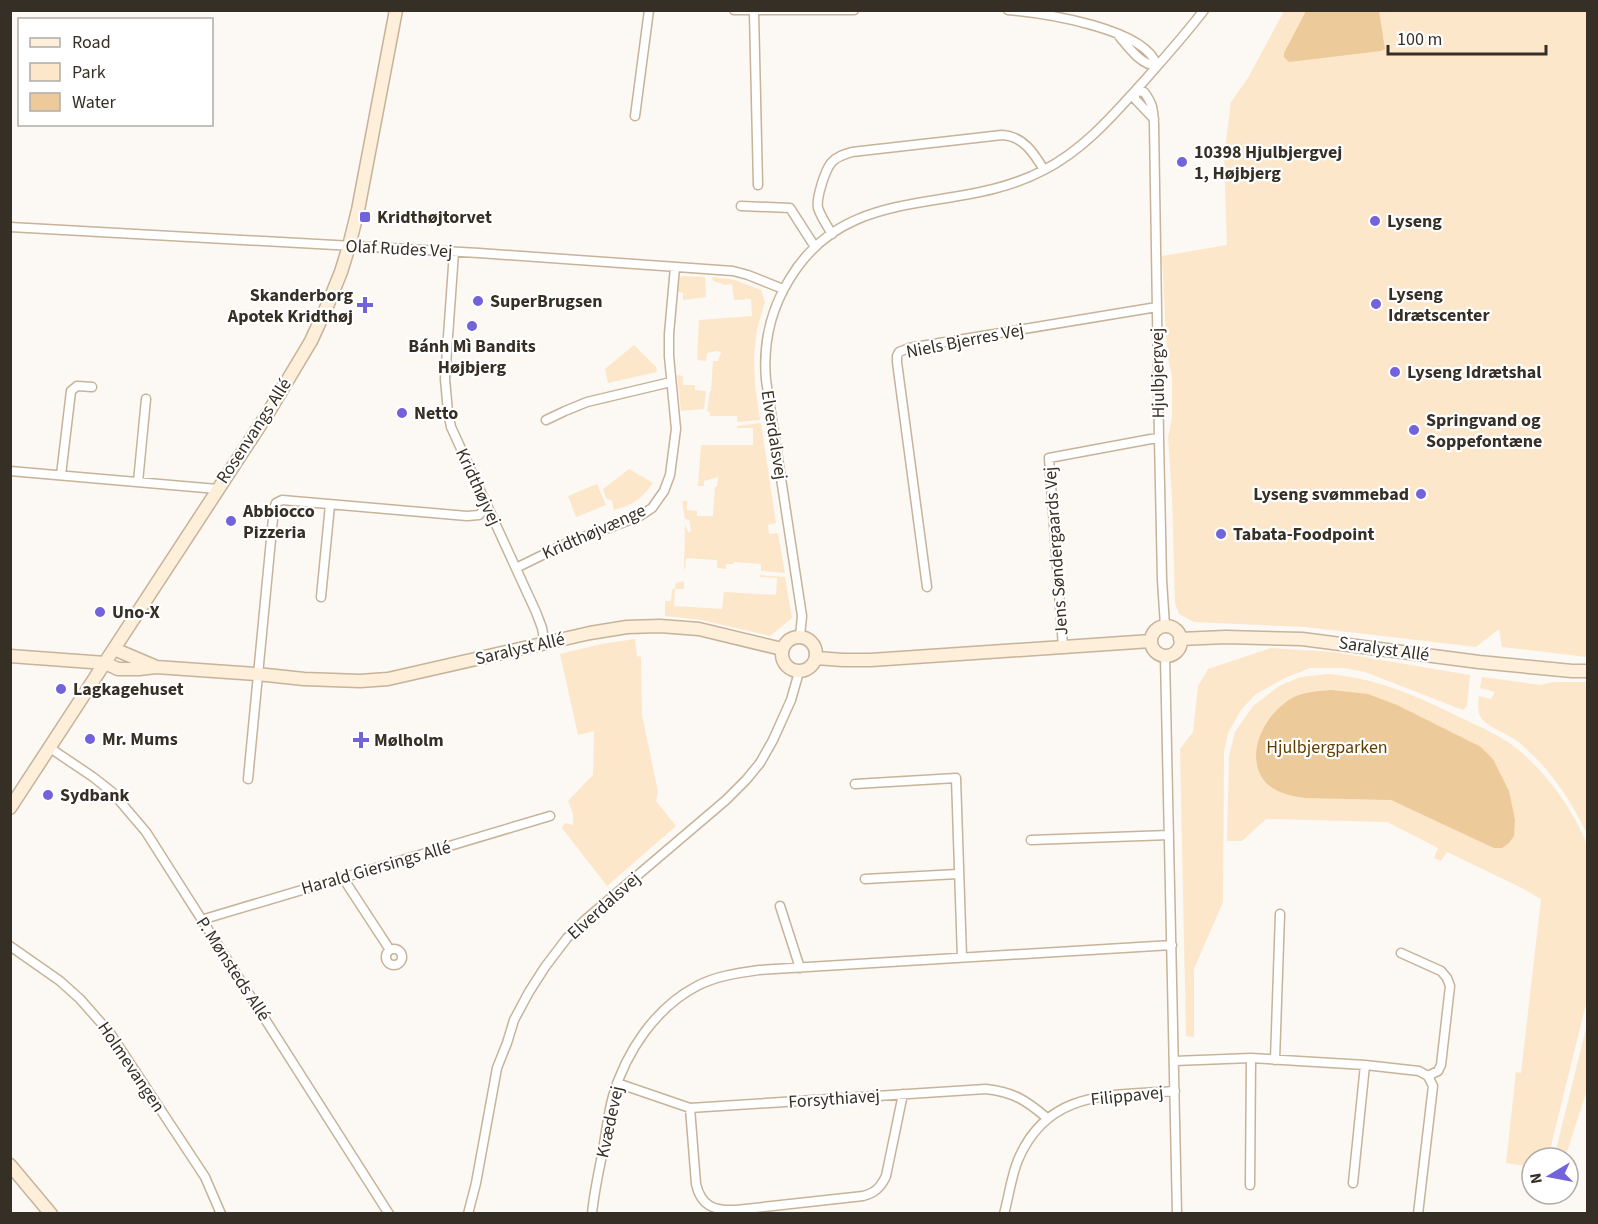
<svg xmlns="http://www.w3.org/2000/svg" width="1598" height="1224" font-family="'Source Sans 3',sans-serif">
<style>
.green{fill:#fce7cb}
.water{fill:#edca9a}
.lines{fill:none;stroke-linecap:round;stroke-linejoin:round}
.street-casing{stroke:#c6b39a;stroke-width:11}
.secondary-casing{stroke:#c6b39a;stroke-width:15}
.street{stroke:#fff;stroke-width:8}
.secondary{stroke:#feefda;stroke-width:12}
.poi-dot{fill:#7262dc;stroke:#fff;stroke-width:2}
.labels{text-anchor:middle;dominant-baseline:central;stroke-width:4.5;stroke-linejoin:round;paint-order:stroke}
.poi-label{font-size:18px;font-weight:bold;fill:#362f25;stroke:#fff;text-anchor:start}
.street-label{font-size:18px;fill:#362f25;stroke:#fff}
.park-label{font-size:18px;fill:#603e00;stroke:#fff}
</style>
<rect width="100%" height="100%" fill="#fcf8f3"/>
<path class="green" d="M1284,11h303v646l-85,-10 -3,-18 -23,18 -171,-20 -111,-5 -15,-8 -4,-11 -3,-106 -4,-60 4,-19v-42l-5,-23 -5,-97 65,-11 -3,-87 7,-56 17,-24z
M682,276l23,1 1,20 -23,3v-7l-6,-1 1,-13z
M712,277l23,3 26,10 4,12 -8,27 -3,28 1,28 5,35 -23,2v-6h-27v-4l-3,-1 3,-20h1l2,-30h5l3,-9 -4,-1 -10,2 -1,8 -9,-1 2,-40 53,-4 -1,-17 -17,1 -2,-16 -8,1c-4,-3 -7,-2 -11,-4z
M634,345l22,22 1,5 -49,11 -3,-14z
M677,375l6,1v9h12v5l11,1 -2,18 -23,2z
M761,423l15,100 -8,2 1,9 9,-1 7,40 -24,-2v-7l-27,-2 -1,2h-7v5l-9,-1v-8l-31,-2 -1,11h-1l1,-45 3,8 3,-1 -2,-11 -4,-1 -3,-18h5v9l10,1v5h16l2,-29 2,-1 1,-9 -14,4v5h-6l3,-41h52v-17h-16v-2z
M629,469l24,14c-12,16 -19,22 -39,27l-2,-9 -6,-3 -3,-9z
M597,484l9,21 -30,12 -8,-21z
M760,575l25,2 7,41 -22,18 -68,-16 -37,-4v-15h6l1,-11 3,-2 1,-5 8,-2v8h-9l-1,17 48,3 2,-17 52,3 1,-17 -17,-1z
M635,639l2,17 4,1 1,58 16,77 -2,9 20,25 -69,60 -45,-58 3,-5 8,2v-11l-5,-13 25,-26 1,-44 -16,4 -18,-81 41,-10z
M1271,648l63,4 136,23 -3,31 -4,4 -98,-38 -21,-4h-34l-27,11 -27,15 -15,16 -13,23 -4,19 -1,150 -29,67v68l-8,-1 -6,-287 13,-17 5,-46 10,-17z
M1329,674c42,4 76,17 114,35 21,11 45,20 65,33 32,22 68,69 80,106l-1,152 -39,158h-16v9l-26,-4 10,-91 5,1 20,-174 -21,-12 -73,-35 -6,9 -7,-3 4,-10 -51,-26 -121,-3 -24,22h-15l2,-85 6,-24 4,-6 14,-20 26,-20 21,-9z
M1482,677l59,8 13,-3h33v152c-17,-36 -39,-68 -70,-93 -9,-7 -28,-13 -35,-22 -5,-6 -4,-15 -3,-23l12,3 4,-7 -15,-4z
M1587,1024v66l-22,68h-11z"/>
<path class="water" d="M1306,11h73l6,38 -4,2 -92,11 -5,-5v-4z
M1331,690l37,4 29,11 84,42 12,12 16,32 6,29 -1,16 -5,7 -7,5h-8l-103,-48 -86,-2c-16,-2 -36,-7 -44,-22 -15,-29 7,-65 33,-79 11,-5 25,-6 37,-7z"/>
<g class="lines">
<defs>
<path id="street" d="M734,10h120
M1008,10c34,3 139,18 149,56
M754,12l4,173
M1119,36c10,12 22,29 38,30
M635,116l14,-106
M1154,119l-19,-20v-8l9,1c9,12 9,17 10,31l5,315 3,142 3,46
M741,206l49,2 25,39
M10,227l469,26 254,18 15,4 35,14
M832,234c-5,-8 -11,-17 -14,-26 -2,-10 7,-37 13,-45 6,-7 14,-9 21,-11l150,-17c21,1 32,18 42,35
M454,252l-9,127 3,33 3,15 85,185 6,16 3,16
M546,420l19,-9 22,-9 84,-20
M10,471l207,18
M61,475l10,-84 6,-5 15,1
M138,482l8,-83
M516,568l47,-23 77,-29 12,-8 12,-17 6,-16 6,-46 -7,-73v-22l6,-67
M927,587l-30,-225v-6l2,-4 10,-4 248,-41
M321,597l9,-92
M800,636l2,-20 -36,-236c-3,-35 4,-69 23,-100 59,-100 167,-63 255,-110 41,-21 70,-56 101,-90 20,-23 40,-45 59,-70
M1063,647l-14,-189 102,-19 8,-1
M1165,656l12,558
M50,748l43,29 19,15 34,40 243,382
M248,779l26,-271 2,-5 6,-3 185,16 12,-1 8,-9
M855,784l101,-6 6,180
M1031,840l138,-5
M343,878l47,72
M865,879l93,-5
M780,906l20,62
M201,920l349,-104
M10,946l50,35 20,18 30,34 95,144 16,37
M386 957a8 8 0 1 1 16 0a8 8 0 1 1-16 0Z
M1401,953l40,18 6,7 3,8 -9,79 -3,6 -10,5
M1275,1060l5,-146
M1174,1061l77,-3 114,7 54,6 9,5 5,10 -15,128
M617,1083l73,25 296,-19c28,3 41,12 61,29
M690,1108l6,76c5,22 18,27 40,26l127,-14c12,-3 18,-9 23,-20l17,-82
M1353,1183l12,-118
M1250,1185l1,-127
M468,1214l8,-31 21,-115 10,-25 7,-23 15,-28 16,-25 22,-29 18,-18 141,-120 20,-20 14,-17 13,-23 18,-40 8,-28
M592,1214c2,-22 7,-43 11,-64 3,-17 5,-36 10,-54 13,-44 42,-88 84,-110 19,-10 41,-13 62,-16l413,-25
M1004,1214c5,-18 7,-37 14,-54 30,-71 92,-64 157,-69"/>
<path id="secondary" d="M1151 641a15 15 0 1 1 30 0a15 15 0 1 1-30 0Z
M782 654a17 17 0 1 1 34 0a17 17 0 1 1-34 0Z
M1180,639l46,-2 76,2 177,23 93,9h16
M114,649l40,17
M10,656l95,7 13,6h21l17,-2 101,7 47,5 56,2 28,-2 202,-46 37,-6 33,-1 39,3 83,20
M816,658l27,2h28l280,-19
M10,808l258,-395 43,-72 17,-37 13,-32 8,-26 9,-36 38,-200
M10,1165l41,49"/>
</defs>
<use href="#street" class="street-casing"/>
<use href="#secondary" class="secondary-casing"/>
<use href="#street" class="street"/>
<use href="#secondary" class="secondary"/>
</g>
<g class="poi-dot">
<circle cx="1182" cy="162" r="6"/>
<rect x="359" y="211" width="12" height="12" rx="3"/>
<circle cx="1375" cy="221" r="6"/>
<circle cx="478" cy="301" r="6"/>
<circle cx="1376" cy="304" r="6"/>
<path d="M362 296h6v6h6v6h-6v6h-6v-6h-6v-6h6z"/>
<circle cx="472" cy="326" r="6"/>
<circle cx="1395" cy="372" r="6"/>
<circle cx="402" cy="413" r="6"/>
<circle cx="1414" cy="430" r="6"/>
<circle cx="1421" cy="494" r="6"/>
<circle cx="231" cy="521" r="6"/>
<circle cx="1221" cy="534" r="6"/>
<circle cx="100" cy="612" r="6"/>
<circle cx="61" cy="689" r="6"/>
<circle cx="90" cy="739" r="6"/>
<path d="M358 731h6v6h6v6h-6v6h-6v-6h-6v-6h6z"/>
<circle cx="48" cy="795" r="6"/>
</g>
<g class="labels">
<g class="poi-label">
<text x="1194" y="152">10398 Hjulbjergvej<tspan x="1194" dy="21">1, Højbjerg</tspan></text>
<text x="377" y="217">Kridthøjtorvet</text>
<text x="1387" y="221">Lyseng</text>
<text x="1388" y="294">Lyseng<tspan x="1388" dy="21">Idrætscenter</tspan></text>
<text x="353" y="295" text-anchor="end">Skanderborg<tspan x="353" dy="21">Apotek Kridthøj</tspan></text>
<text x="490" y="301">SuperBrugsen</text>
<text x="472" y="346" text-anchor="middle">Bánh Mì Bandits<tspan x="472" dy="21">Højbjerg</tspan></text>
<text x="1407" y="372">Lyseng Idrætshal</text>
<text x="414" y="413">Netto</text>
<text x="1426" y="420">Springvand og<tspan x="1426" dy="21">Soppefontæne</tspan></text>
<text x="1409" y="494" text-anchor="end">Lyseng svømmebad</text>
<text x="243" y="511">Abbiocco<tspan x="243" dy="21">Pizzeria</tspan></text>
<text x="1233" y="534">Tabata-Foodpoint</text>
<text x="112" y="612">Uno-X</text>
<text x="73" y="689">Lagkagehuset</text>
<text x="102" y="739">Mr. Mums</text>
<text x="374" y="740">Mølholm</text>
<text x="60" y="795">Sydbank</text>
</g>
<g class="street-label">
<text transform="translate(399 249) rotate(3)">Olaf Rudes Vej</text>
<text transform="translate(965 341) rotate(-11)">Niels Bjerres Vej</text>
<text transform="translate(1158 373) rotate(-91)">Hjulbjergvej</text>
<text transform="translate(254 431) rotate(-57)">Rosenvangs Allé</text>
<text transform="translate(774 435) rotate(81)">Elverdalsvej</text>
<text transform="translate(478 487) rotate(65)">Kridthøjvej</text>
<text transform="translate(594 532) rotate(-24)">Kridthøjvænge</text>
<text transform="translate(1056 551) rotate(-94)">Jens Søndergaards Vej</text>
<text transform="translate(520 649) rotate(-13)">Saralyst Allé</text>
<text transform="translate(1384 649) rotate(8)">Saralyst Allé</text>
<text transform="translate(376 868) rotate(-16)">Harald Giersings Allé</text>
<text transform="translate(604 906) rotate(-42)">Elverdalsvej</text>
<text transform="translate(233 969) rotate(57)">P. Mønsteds Allé</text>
<text transform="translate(131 1067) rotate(56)">Holmevangen</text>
<text transform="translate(1127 1096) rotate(-6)">Filippavej</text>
<text transform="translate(834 1099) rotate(-4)">Forsythiavej</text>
<text transform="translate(610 1122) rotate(-78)">Kvædevej</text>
</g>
<g class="park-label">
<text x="1327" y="747">Hjulbjergparken</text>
</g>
</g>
<rect width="1598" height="1224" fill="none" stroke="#362f25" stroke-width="24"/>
<rect x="18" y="18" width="195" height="108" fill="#ffffff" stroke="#afaca8" stroke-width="1.5"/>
<rect x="30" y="38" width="30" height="9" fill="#feefda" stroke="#afaca8" stroke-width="1.5"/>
<text x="72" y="48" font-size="18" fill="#362f25">Road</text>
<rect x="30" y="63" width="30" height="18" fill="#fce7cb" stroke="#afaca8" stroke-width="1.5"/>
<text x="72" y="78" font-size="18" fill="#362f25">Park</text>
<rect x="30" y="93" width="30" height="18" fill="#edca9a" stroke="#afaca8" stroke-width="1.5"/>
<text x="72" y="108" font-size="18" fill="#362f25">Water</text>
<g transform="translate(1550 1176) rotate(260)"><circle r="28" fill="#ffffff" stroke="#afaca8" stroke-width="1.5"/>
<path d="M0-4.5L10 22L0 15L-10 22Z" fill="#7262dc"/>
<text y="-9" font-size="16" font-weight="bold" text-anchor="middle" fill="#362f25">N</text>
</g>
<path d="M1388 45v9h158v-9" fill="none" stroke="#362f25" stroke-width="3"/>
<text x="1397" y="45" font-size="18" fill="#362f25" stroke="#ffffff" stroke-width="4.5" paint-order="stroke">100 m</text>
</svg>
